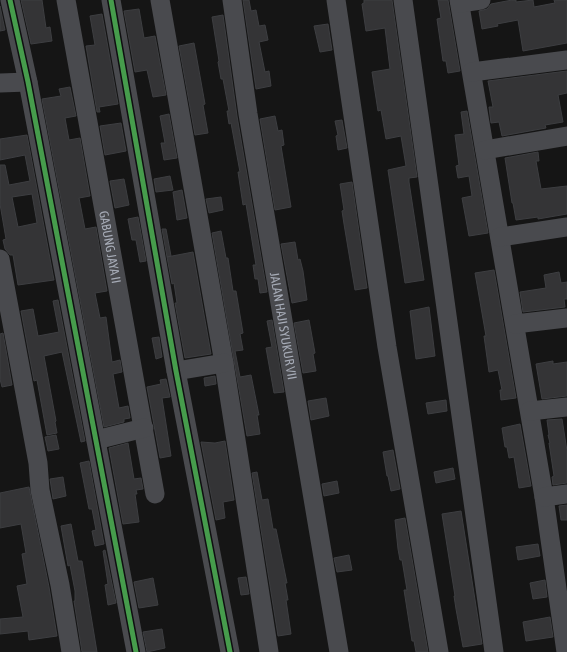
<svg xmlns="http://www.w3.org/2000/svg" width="567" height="652" font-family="'Asap Condensed',sans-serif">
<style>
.building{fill:#343436;stroke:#3d3e41;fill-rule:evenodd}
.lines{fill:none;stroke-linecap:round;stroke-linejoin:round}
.minor{stroke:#494a4e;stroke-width:19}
.cycleway-casing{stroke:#0f0f11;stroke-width:8}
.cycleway{stroke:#469c4c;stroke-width:5}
.labels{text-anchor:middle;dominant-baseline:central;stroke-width:4;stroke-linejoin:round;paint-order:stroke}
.street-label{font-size:13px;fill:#a6abb6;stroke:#0f0f11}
</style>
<rect width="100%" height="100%" fill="#151515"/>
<path class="building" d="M21,0h21l4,28 4,-1 2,14 -21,3z
M243,0h6l2,11 5,-1 3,16 6,-1 3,15 -9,2 6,30 4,-1 2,15 -15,3z
M364,0h28l25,177 -8,1v4l15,98 -19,3 -17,-113 18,-4 -5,-30 -15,3 -5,-29 -3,1 -6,-39 18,-3 -5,-41 -19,3 -4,-27 2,-1z
M438,0h10l12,71 -12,2 -2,-12h-3l-6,-42 4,-1z
M512,0h4v2l17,-2 1,7 21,-4 -1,-3h13v43l-44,8 -5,-31 -21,4 1,2 -16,3 -3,-18 8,-2 4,-5z
M0,6l5,24 -5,1z
M139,9l5,29 11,-2 11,59 -13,2 -6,-27 -12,2 -11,-61z
M102,14l16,90 -19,3 1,5h-3l-11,-66 9,-1 -5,-29z
M223,15l14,101 30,176 -7,1 -2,-14h-3l-2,-14h3l-10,-61 -3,1 -5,-33h2l-9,-49 -2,1 -2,-13h2l-6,-32h-2l-3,-17 1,-1 -7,-44z
M328,24l4,26 -12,2 -6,-26z
M194,43l11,61 -2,1 5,28 -13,2 -16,-89z
M567,71v22l-9,2 5,27 -18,3 1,3 -44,8 -3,-14 -8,1 -2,-16h4l-5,-26z
M70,87l6,29 -11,2 4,22 11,-2 10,58 -11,2 6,31 11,-2 11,64 -12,2 5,25 6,-1 6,45 8,-2 2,12 -9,2 6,34 9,-2 2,12 -6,1v3l-20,5 -62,-328 19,-3 -2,-7z
M467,111l21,122 -19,3 -7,-38 10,-2 -3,-20 -11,2 -2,-12 3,-1 -4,-30 9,-1 -3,-22z
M169,114l8,44 -13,2 -3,-17h4l-5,-27z
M275,116l3,15 4,-1 2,15 -3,1 10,61 -16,3 -15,-91z
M342,120l5,28 -9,2 -2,-14 2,-1 -3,-14z
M121,123l5,28 -21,4 -5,-29z
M27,135l27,145 -36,5 -5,-30h-3l-5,-6 -2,-9 3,-1 -6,-35v-39h5l4,20 21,-4 -5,-26 -25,5v-21zM32,194l5,29 -19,4 -6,-30z
M538,152l1,9h-3l5,28 26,-3v28l-29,5v-2l-22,3 -3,-17h-1l-7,-45z
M170,176l3,14 -17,2 -2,-13z
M124,179l5,26 -14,3 -5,-27z
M352,182l15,106 -12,2 -11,-66 -2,-13 2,-1 -4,-26z
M182,190l5,28 -10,2 -4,-28z
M221,197l2,13 -14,3 -3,-14z
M138,217l8,44 -6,1 -4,-22h-4l-4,-21z
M162,229h4l5,27 -4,1z
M221,231l5,27h2l5,33h3l7,42 -3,1 3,16 -8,1 5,26 11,-2 8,40h-2l3,19 -13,2 -35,-203z
M295,242l3,18 2,-1 3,12 4,29 -15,3 -11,-59z
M193,252l18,102 -26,4 -10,-55h2l-3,-20 -2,1 -5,-27z
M494,270l22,128 -15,2 -1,-10h2l-4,-20 -9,2 -5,-36h2l-11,-63z
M559,272l2,11 6,-1v17h-3l1,8 -42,5 -3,-20 26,-4 -2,-13z
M58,300l27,141 -4,1 -19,-90 -18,4 12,65 -1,1 2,11 -10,2 -10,-55 -3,1 -13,-70 12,-2 5,27 21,-4 -6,-31z
M429,307l6,49 -19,3 -6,-48z
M272,320l12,72 -10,1 -8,-45 6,-1 -5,-26z
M309,320l6,33 -2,1 3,17 -13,2 -9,-50z
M3,333l9,52 -10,2 -2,-8v-45z
M159,337l3,20 -6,2 -4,-21z
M553,361v3l14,-2v34l-25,3 -6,-35z
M215,376l1,8 -11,2 -1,-8z
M166,379l4,18 -8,1 9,58 -11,2 -13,-71 14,-3 -1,-4z
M326,398l3,18 -18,4 -3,-19z
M446,400l1,11 -19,3 -2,-11z
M562,419l5,32v32l-14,2 -1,-8 2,-1 -5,-33h1l-2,-8h1l-2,-15z
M520,424l11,62 -12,2 -5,-31 -5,1 -2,-11h-2l-3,-19z
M56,435l3,14 -11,2 -3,-14z
M225,441l9,59 -11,2 2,16 -9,2 -15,-78 14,1z
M128,443l6,36 7,-1 2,11 -7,1 1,4h-2l4,28 -16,2 -14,-76z
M393,450l7,39 -9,2 -3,-15h-1l-4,-24z
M89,461l15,83 -9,2 -3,-15 4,-1 -4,-21h-3l-9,-46z
M453,468l2,11 -19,4 -2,-11z
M257,472l5,28 6,-1 5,30h3l11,54h-2l3,17h-2l5,34 -13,2 -26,-163z
M63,477l3,19 -13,3 -3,-20z
M337,481l2,12 -15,3 -2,-12z
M29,487l20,100 8,49 -28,4 -1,-9 -28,3v-15l23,-2 -6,-31 10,-2 -5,-30 4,-1 -5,-29 -21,4v-35z
M567,505v15h-6l-2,-14z
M461,511l21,133 -19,3 -7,-38 -2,-13h1l-13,-82z
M405,518l23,134h-12l-2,-11h-2l-8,-51h3l-5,-30h-2l-2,-11 -3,-29z
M71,524l7,37h4l15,91h-15l-8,-51h1v-10l-5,-26 -2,1 -7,-40z
M538,544l2,12 -22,4 -2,-13z
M105,550l11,53 -8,2 -3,-20 3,-1 -5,-33z
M349,555l3,15 -15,2 -3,-14z
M246,577l3,17 -8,1 -3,-17z
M153,578l5,27 -19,3 -5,-26z
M545,580l2,17 -14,2 -3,-16z
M550,617l3,20 -27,4 -3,-19z
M162,629l3,19 -18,4 -4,-20z"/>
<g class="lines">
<g class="minor">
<path d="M10,0l18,82 108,570"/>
<path id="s1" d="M66,0l89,494"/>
<path d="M111,0l65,371 54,281"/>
<path d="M160,0l64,363 45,289"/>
<path id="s2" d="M232,0l16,114 91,538"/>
<path d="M336,0l51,347 52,305"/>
<path d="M403,0l91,652"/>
<path d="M459,0l85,497 22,155"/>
<path d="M460,3l21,-3"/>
<path d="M472,72l95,-12"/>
<path d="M0,83l28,-1"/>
<path d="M485,150l82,-14"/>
<path d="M500,237l67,-10"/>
<path d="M0,259l38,204 2,27 20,95 11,67"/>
<path d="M515,324l52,-6"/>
<path d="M176,371l48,-8"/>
<path d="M530,411l37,-4"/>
<path d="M96,440l48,-12"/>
<path d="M544,497l23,-3"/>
</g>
<defs>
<path id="cycleway" d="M10,0l18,82 108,570
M111,0l65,371 54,281"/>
</defs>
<use href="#cycleway" class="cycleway-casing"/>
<use href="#cycleway" class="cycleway"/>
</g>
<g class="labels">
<g class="street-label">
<text stroke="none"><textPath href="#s1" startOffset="251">GABUNG JAYA II</textPath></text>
<text stroke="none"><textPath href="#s2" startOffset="330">JALAN HAJI SYUKUR VII</textPath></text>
</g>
</g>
</svg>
